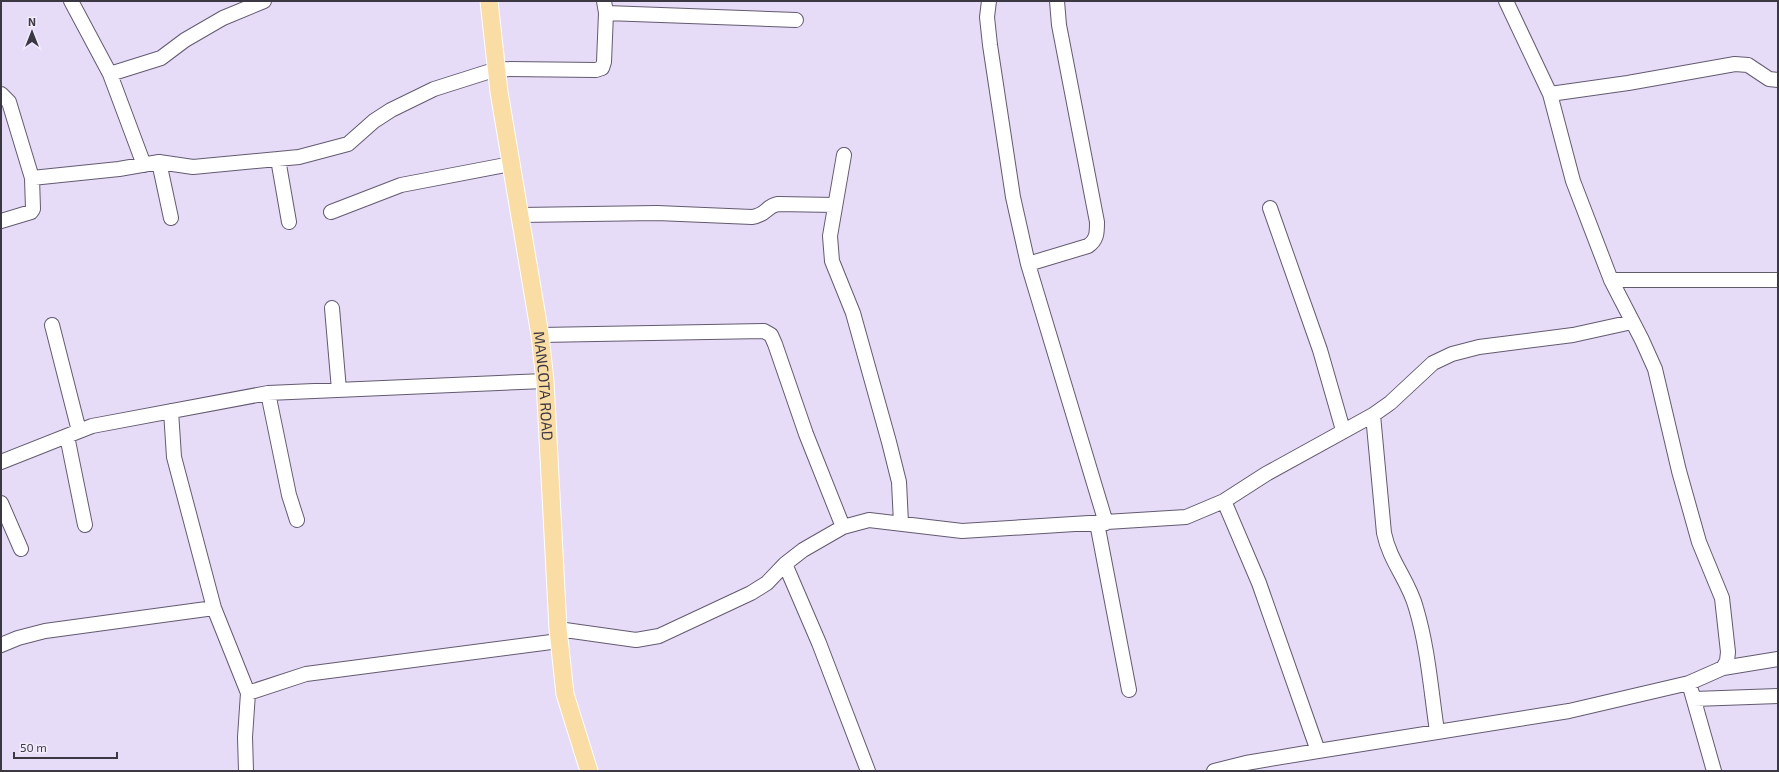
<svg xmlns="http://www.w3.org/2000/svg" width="1779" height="772" font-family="'Exo 2',sans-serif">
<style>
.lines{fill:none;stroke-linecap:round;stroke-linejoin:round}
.minor-casing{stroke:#635a70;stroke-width:16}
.major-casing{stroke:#fff;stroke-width:19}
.minor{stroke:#fff;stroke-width:14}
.major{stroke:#fadca5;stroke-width:17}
.labels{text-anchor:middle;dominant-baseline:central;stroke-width:4;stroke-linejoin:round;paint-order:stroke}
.street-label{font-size:15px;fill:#3c3843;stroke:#f2ebfc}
</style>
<rect width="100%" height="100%" fill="#e7dcf7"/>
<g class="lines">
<defs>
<path id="minor" d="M71,1l39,73 51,-16 24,-18 38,-22 41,-17
M989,1l-2,16 3,28 23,152 15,67 78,259
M1506,1l44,93 23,87 38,99 31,60 13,29 24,102 20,71 23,56 6,54 -1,9 -4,7 -34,15 25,88
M606,13l190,7
M110,74l34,91
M1,94l8,8 23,76 87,-9 40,-7 34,5 106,-10 49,-13 26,-23 17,-11 43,-21 63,-20 99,1 6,-2 2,-6 2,-49 -2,-12
M1550,94l78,-11 107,-19 13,1 21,14 9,1
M844,155l-14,81 2,25 21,52 36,129 10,40 2,41
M278,159l11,63
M159,162l12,56
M1270,208l50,142 23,80
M331,212l70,-27 110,-21
M520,215l137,-2 95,4c15,-2 14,-11 26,-13l57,1
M1,221l30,-9 2,-3 -1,-31
M1028,264l60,-18c9,-6 9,-13 9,-24l-38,-197 -2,-24
M1611,280h167
M332,308l7,82
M52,325l27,106
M540,335l224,-4 7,4 4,9 31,90 37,93
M268,393l21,102 8,25
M171,411l3,46 40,151 34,85
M1373,415l11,118c6,29 25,48 32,75 12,40 15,83 21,123
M67,436l18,89
M1,462l91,-36 176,-33 277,-12
M1224,501l35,82 59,168
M1,503l20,46
M1097,523l32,167
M785,564l34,79 49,128
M558,629l78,11 23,-4 92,-43 16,-10 18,-19 18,-14 40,-23 26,-7 93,11 224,-14 38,-16 42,-27 107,-59 17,-12 43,-40 19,-9 27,-7 94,-12 59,-13
M1,645l17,-7 27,-7 169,-23
M1723,668l55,-9
M1694,699l84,-3
M246,771l-1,-34 3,-44 58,-19 253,-33
M1214,771l32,-8 72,-12 251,-40 120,-28"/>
<g id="major">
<path id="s1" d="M489,1l10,91 41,243 5,46 13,248 7,65 24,77"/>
</g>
</defs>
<use href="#minor" class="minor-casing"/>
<use href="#major" class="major-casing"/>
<use href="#minor" class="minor"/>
<use href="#major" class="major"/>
</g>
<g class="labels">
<g class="street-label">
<text stroke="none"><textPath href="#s1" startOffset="389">MANCOTA ROAD</textPath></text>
</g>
</g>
<rect width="1779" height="772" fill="none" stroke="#3c3843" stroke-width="4"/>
<g transform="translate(32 32)" stroke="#f2ebfc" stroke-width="3" paint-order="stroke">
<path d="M0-3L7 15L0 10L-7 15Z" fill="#3c3843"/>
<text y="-6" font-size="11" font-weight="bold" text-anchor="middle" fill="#3c3843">N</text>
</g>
<path d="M14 752v6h103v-6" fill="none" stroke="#3c3843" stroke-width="2"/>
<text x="20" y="752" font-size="12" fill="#3c3843" stroke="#f2ebfc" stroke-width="3" paint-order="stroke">50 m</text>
</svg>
